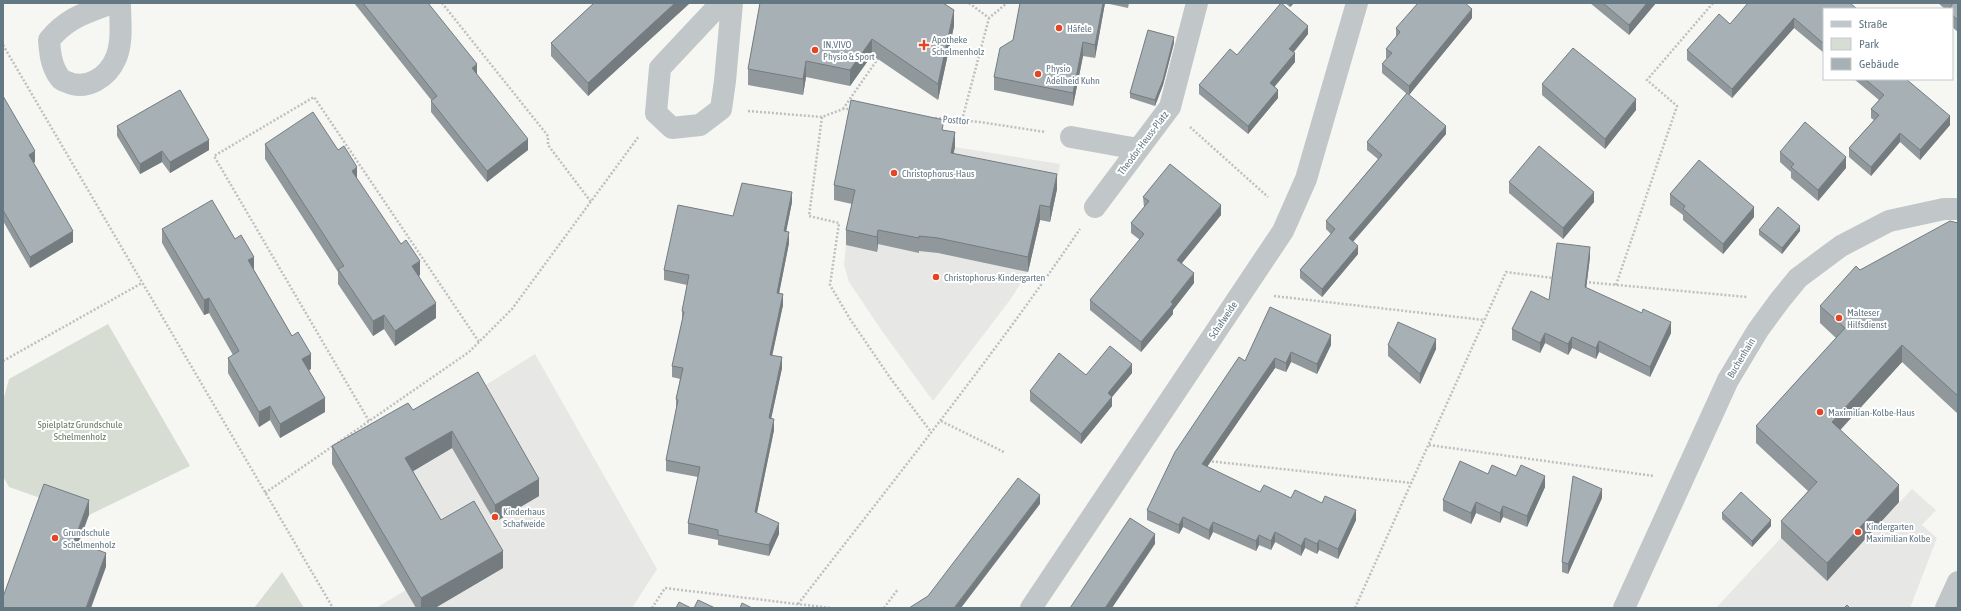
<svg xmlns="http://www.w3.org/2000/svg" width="1961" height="611" font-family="'Asap Condensed',sans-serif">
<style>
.built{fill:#e7e7e6}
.green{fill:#d7ddd3}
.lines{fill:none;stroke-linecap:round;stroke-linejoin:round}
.path{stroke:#bdbfc1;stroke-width:2.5;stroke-dasharray:2 2;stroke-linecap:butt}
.minor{stroke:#c1c6c8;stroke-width:22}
.wall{fill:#90989c}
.shaded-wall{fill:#757c7f}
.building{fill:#a7b1b5;stroke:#757c7f}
.poi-dot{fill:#e54523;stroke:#fff;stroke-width:1.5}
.labels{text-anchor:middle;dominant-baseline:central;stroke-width:4;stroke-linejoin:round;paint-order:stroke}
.poi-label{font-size:10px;fill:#647884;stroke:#fff;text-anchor:start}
.street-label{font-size:10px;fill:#647884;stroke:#fff}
.park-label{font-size:10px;fill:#697b63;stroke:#fff}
</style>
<rect width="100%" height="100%" fill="#f6f6f2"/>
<path class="built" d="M955,147l105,17 -10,58 -10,-2 -12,52 -18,28 -77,101 -51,-70 -33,-49 -5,-17 2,-20 30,7 2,-8 59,-8z
M535,354l122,215 -25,39h-256l30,-18 -74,-126 76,-44 70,-30z
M1912,489l24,21 -14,15 15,13 -27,70h-194l65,-70 119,-36z"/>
<path class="green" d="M108,324l82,142 -101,49 -80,-28 -6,-11v-75l6,-22z
M282,572l22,36h-50z"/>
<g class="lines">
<path class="path" d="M442,3l106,133v9l43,57
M969,3l20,15 18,-15
M3,45l330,563
M843,109l36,-52
M748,111l74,6 21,-8h8
M822,117l-13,99 30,7 -9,62 20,34 41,60 40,53
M935,118l45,4 65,10
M962,120l27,-102
M1190,127l78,70
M1585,282l162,15
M1616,285l61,-179 -30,-26 66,-77
M1274,296l210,24
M3,361l139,-78
M369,421l-155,-265 100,-59 165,245
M941,421l63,31
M1429,445l225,31
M1208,461l204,22
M265,493l204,-141 43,-43 127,-173
M798,604c96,-124 194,-246 282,-375
M652,608l13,-20 165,20
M884,608l14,-19
M1355,608l151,-336 48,6"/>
<path class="minor" d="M112,3c-26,10 -44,14 -63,37 1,13 2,26 11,38 1,2 5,3 7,4 20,9 41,-5 49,-24 7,-17 4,-37 4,-55
M721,3l-61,65 -4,45 16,15 28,-3 21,-16 4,-28 7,-78
M1071,137l67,12
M1095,207l75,-100 27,-104
M1031,608l252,-377 23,-52 51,-176
M1624,608l104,-228 30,-50 22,-30 18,-22 43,-32 48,-25 55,-12h14
M1946,608l12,-26"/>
</g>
<path class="wall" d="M354,3h74l100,147 -41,32 -56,-70v-11h1z
M594,3h96l-102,93 -37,-40v-13z
M760,3l194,23 -16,74 -66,-45 -22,31 -44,-9 -3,18 -55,-10v-16z
M1020,3h109l-1,5 -23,-5 -10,55 -12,-2 -10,50 -79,-16v-13l19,-37z
M1285,3h9l-4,4z
M1590,3h66l-27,32z
M1938,3h20v29l-6,-5v-18h-7z
M1824,9v44l-30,-25 -62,70 -45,-38v-10l43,-26z
M1472,18l-63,77 37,39 -93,108 5,12 -36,43 -22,-19v-8l31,-36 -5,-5v-8l52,-62 -11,-9v-8l40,-48 -25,-21v-9l5,-6h-1v-9l10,-12v-9z
M1308,34l-14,18 1,10 -20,24 3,12 -30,36 -49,-40v-9l38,-30z
M1174,43l-11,42 -8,21 -25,-8v-5z
M1854,79h52l44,46 -30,35 -20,-18 -29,34 -22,-19v-9l25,-28 -3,-2v-9l8,-9z
M1542,84l94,26 -31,39 -63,-54z
M3,96l32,66 -2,1 40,79 -43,26 -27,-47z
M117,126l92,24 -39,23 -8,-11 -22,12 -23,-38z
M944,130l11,17 -2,6 104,36 -7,33 -10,-2 -12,52 -90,-19 -19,-2v2l-41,-9 -1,8 -31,-7v-15l6,-26 -18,-4v-15z
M265,144l92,35 63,96 -1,1 17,42 -41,28 -11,-17 -11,7 -35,-52v-12l-73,-113z
M1780,152l66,16 -28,33 -27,-23v-6l-11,-10z
M1509,182l85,20 -31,37 -54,-46z
M1670,194l84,23 -31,37 -40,-34v-5l-13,-10z
M1143,197l78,18 -39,48 12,20 -21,27v4l-32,38 -51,-42v-10l50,-60 -9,-7v-10l13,-16z
M792,202l-6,30 3,11 -10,50 4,12 -11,50 10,13 -11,50 3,12 -17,83 22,21 -10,22 -51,-11v-5l-30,-6v-11l10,-46 -32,-6v-11l10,-51v-10l4,-20 -8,-2v-11l10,-45v-10l5,-26 -23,-5v-10l69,-54z
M1958,223v191l-56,-52 -62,68 59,72 -72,79 -46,-43v-17l27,-30 -52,-48v-17l80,-88 -16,-15v-17l40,-36z
M162,229l73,10 19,31 57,99 -2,1 16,42 -45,26 -10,-18 -11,7 -31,-54v-15l5,-3 -24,-42 -5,2 -42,-72z
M1759,230l41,1 -18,23 -23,-19z
M1590,257l-4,31 85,45 -21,44 -51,-25 -3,7 -24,-11 -4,7 -23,-12 -5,10 -28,-13v-11l37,-29z
M1331,345l-14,29 -26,-12 -5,10 -11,-4 -68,99 53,25 31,6 65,22 -18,39 -19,-9 -2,4 -12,-6 -4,8 -26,-14 -4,8 -12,-5 -3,6 -43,-19 -4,8 -26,-13 -4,7 -32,-14v-10l98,-149z
M1388,345l48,4 -16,35 -32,-28z
M478,372l61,124 -44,26 -43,-74 -39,23 28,49 62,48 -68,40h-19l-84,-144v-18l81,-36z
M1132,373l-20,24v9l-31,38 -51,-43v-10l56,-16z
M1488,474l28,2 29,11 -18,40 -24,-10 -3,6 -24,-10 -5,11 -28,-13v-11z
M1602,498l-34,76 -6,-2v-10z
M1722,513l49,13 -19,21 -30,-28z"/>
<path class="shaded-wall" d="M675,3h15l-102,93v-13z
M1103,3h2l-10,55v-13z
M1290,3h4l-4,4z
M1647,3h9l-27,32v-10z
M1472,9v9l-63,77v-9z
M954,10v16l-16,74v-16z
M1794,18v10l-62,70v-9z
M1308,26v8l-19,23v-8z
M1174,37v6l-11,42 -8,21v-6z
M872,39v16l-22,31v-16z
M1083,42v14l-10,50v-13z
M1295,53v9l-25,30v-9z
M806,61v16l-3,18v-16z
M477,64v11l-5,-7z
M1278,90v8l-30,36v-8z
M1636,99v11l-31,39v-10z
M1950,116v9l-30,35v-10z
M1446,126v8l-97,112v-8z
M955,132v15l-4,20v-14z
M1900,133v9l-29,34v-9z
M528,139v11l-41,32v-11z
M209,140v10l-39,23v-11z
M35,151v11l-6,4v-11z
M162,151v11l-22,12v-10z
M1846,157v11l-28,33v-11z
M357,167v14l-5,-10z
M1057,174v15l-7,33v-15z
M792,192v10l-8,40v-11z
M1594,192v10l-31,37v-11z
M1040,205v15l-12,52v-15z
M1221,205v10l-44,54v-9z
M1754,207v10l-31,37v-10z
M1800,226v5l-18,23v-6z
M878,230v14l-1,8v-15z
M73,231v11l-43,26v-11z
M789,232v11l-12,61v-11z
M1358,246v8l-36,43v-8z
M1590,247v10l-5,41v-11z
M254,257v15l-6,-12z
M420,261v14l-8,6v-15z
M1194,273v10l-21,27v4l-32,38v-10l30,-40z
M783,294v11l-13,61v-11z
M209,298v15l-5,2v-15z
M436,303v15l-41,28v-15z
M384,315v14l-11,7v-15z
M1671,322v11l-21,44v-10z
M1545,333v10l-5,10v-10z
M1331,335v10l-14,29v-10z
M1572,337v11l-4,7v-11z
M1436,339v10l-16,35v-10z
M1599,341v11l-3,7v-11z
M1902,345v17l-70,77v-17z
M1291,352v10l-5,10v-9z
M311,354v15l-9,5v-15z
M782,357v11l-13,61v-11z
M1275,358v10l-73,106v-10z
M1132,364v9l-20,24v9l-31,38v-10l27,-41z
M325,398v14l-45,26v-14z
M270,406v14l-11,7v-15z
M774,419v11l-19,92v-10z
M452,431v17l-47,28v-18z
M1545,476v11l-18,40v-11z
M539,479v17l-44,26v-17z
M1899,485v17l-72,79v-18z
M1602,489v9l-34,76v-10z
M1040,495v9l-79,104h-7z
M89,500v15l-15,41v-15z
M1476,502v11l-5,11v-11z
M1503,506v11l-3,6v-10z
M1356,510v10l-18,39v-10z
M1183,517v10l-4,7v-9z
M1771,520v6l-19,21v-6z
M1213,522v10l-4,8v-10z
M779,523v11l-10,22v-11z
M1275,532v10l-4,8v-9z
M1155,534v10l-43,64h-7z
M1259,535v10l-3,6v-10z
M1305,538v10l-4,8v-10z
M1319,540v10l-2,4v-10z
M503,551v17l-68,40h-14v-10z
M106,553v14l-15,41h-5z"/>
<path class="building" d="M363,3h65l49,61 -5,4 56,71 -41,32 -56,-70 6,-5z
M594,3h81l-87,80 -37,-40z
M760,3h183l11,7 -16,74 -66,-45 -22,31 -44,-9 -3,18 -55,-10z
M1020,3h83l-8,42 -12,-3 -10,51 -79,-16 6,-29 13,-8z
M1281,3l27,23 -19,23 6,4 -25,30 8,7 -30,36 -49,-41 31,-36 7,6z
M1418,3h47l7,6 -63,77 -27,-22 10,-11 -6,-4 14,-17 -4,-4z
M1603,3h44l-18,22z
M1748,3h102l7,6h-33v35l-30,-26 -62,71 -45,-39 32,-36 11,10z
M1953,3h5v17l-6,-5v-6h-3z
M1148,30l26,7 -11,43 -8,20 -25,-7z
M1573,48l63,51 -31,40 -63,-55z
M1865,79h41l44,37 -30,34 -20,-17 -29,34 -22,-19 30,-33 -8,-6 13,-14z
M180,90l29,50 -39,22 -8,-11 -22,13 -23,-38z
M1407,93l39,33 -97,112 9,8 -36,43 -22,-19 35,-41 -9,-8 56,-66 -15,-13z
M3,96l32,55 -6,4 44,76 -43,26 -27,-47z
M851,100l93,20 -2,10 13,2 -4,21 106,21 -7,33 -10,-2 -12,52 -90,-19 -19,-2v2l-41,-8 -1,7 -31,-7 9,-40 -21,-5z
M313,112l25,38 6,-4 13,21 -5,4 49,73 5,-4 14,21 -8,5 24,37 -41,28 -11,-16 -11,6 -35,-52 6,-3 -79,-122z
M1805,122l41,35 -28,33 -27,-23 3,-3 -14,-12z
M1539,146l55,46 -31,36 -54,-46z
M1699,160l55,47 -31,37 -40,-35 2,-3 -15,-12z
M1170,164l51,41 -44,55 17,13 -23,29 2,2 -32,38 -51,-42 54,-66 -13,-11 18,-22 -6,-4z
M742,183l50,9 -8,39 5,1 -12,61 6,1 -13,61 12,2 -13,61 5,1 -19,93 24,11 -10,22 -51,-10v-5l-30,-7 12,-56 -34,-7 12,-60 -2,-1 7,-31 -11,-2 12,-54 -2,-1 7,-36 -25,-5 14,-65 55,11z
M212,200l23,39 6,-4 13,22 -6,3 44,76 6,-4 13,22 -9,5 23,39 -45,26 -10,-18 -11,6 -31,-54 11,-7 -30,-53 -5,2 -42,-71z
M1778,207l22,19 -18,22 -23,-18z
M1950,221l8,2v173l-56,-51 -70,77 67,63 -72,78 -46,-42 36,-39 -61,-56 89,-98 -25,-22 36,-40 4,4z
M1557,243l33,4 -5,40 57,26 1,-4 28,13 -21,45 -51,-26 -3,7 -24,-11 -4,7 -23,-11 -5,10 -28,-14 19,-38 18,9z
M1270,307l61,28 -14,29 -26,-12 -5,11 -11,-5 -73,106 58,28 4,-7 27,13 4,-8 27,13 3,-7 31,14 -18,39 -19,-9 -2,4 -12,-6 -4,8 -26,-14 -4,9 -12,-6 -3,6 -43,-19 -4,8 -26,-13 -4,8 -32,-15 28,-58 64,-95 6,4z
M1398,322l38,17 -16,35 -32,-29z
M1110,346l22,18 -24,29 4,4 -31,37 -51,-43 29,-38 27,22z
M478,372l61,107 -44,26 -43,-74 -47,27 36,62 33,-19 29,50 -82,47 -89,-152 76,-43 5,7z
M1460,461l28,13 4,-9 24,11 5,-11 24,11 -18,40 -24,-10 -3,7 -24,-11 -5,11 -28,-13z
M1573,476l29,13 -34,75 -6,-2z
M1018,478l22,17 -86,113h-45l19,-12z
M44,484l45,16 -15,41 32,12 -20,55h-83v-11z
M1741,492l30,28 -19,21 -30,-28z
M1130,518l25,16 -50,74h-35z
M698,600l17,8h-21z
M679,602l12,6h-15z
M742,603l10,5h-12z
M1847,605l3,3h-6z"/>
<g class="poi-dot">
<circle cx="1059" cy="28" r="4"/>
<path d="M922 39h4v4h4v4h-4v4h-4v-4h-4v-4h4z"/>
<circle cx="815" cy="50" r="4"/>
<circle cx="1038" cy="74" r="4"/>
<circle cx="894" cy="173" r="4"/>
<circle cx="936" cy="277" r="4"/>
<circle cx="1839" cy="318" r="4"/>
<circle cx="1820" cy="412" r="4"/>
<circle cx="495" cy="517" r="4"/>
<circle cx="1858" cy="532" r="4"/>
<circle cx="55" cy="538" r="4"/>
</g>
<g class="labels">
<g class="poi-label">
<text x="1067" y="28">Häfele</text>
<text x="932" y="39">Apotheke<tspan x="932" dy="12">Schelmenholz</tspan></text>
<text x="823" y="44">IN.VIVO<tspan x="823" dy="12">Physio &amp; Sport</tspan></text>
<text x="1046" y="68">Physio<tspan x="1046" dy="12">Adelheid Kuhn</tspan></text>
<text x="902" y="173">Christophorus-Haus</text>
<text x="944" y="277">Christophorus-Kindergarten</text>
<text x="1847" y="312">Malteser<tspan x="1847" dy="12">Hilfsdienst</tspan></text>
<text x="1828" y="412">Maximilian-Kolbe-Haus</text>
<text x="503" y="511">Kinderhaus<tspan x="503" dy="12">Schafweide</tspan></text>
<text x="1866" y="526">Kindergarten<tspan x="1866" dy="12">Maximilian Kolbe</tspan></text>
<text x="63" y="532">Grundschule<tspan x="63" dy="12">Schelmenholz</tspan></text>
</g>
<g class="street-label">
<text transform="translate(956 120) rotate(4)">Posttor</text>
<text transform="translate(1143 143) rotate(-53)">Theodor-Heuss-Platz</text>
<text transform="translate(1223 320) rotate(-56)">Schafweide</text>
<text transform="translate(1741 358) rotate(-59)">Buchenhain</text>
</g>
<g class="park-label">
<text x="80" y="424">Spielplatz Grundschule<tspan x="80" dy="12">Schelmenholz</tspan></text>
</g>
</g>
<rect width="1961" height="611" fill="none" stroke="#647884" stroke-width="8"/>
<rect x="1823" y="8" width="130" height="72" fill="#ffffff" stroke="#c1c9ce"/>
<rect x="1831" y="21" width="20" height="6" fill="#c1c6c8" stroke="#c1c9ce"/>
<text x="1859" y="28" font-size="12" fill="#647884">Straße</text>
<rect x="1831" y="38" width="20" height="12" fill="#d7ddd3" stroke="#c1c9ce"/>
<text x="1859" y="48" font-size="12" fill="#647884">Park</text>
<rect x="1831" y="58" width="20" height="12" fill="#a7b1b5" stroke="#c1c9ce"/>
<text x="1859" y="68" font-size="12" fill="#647884">Gebäude</text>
</svg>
